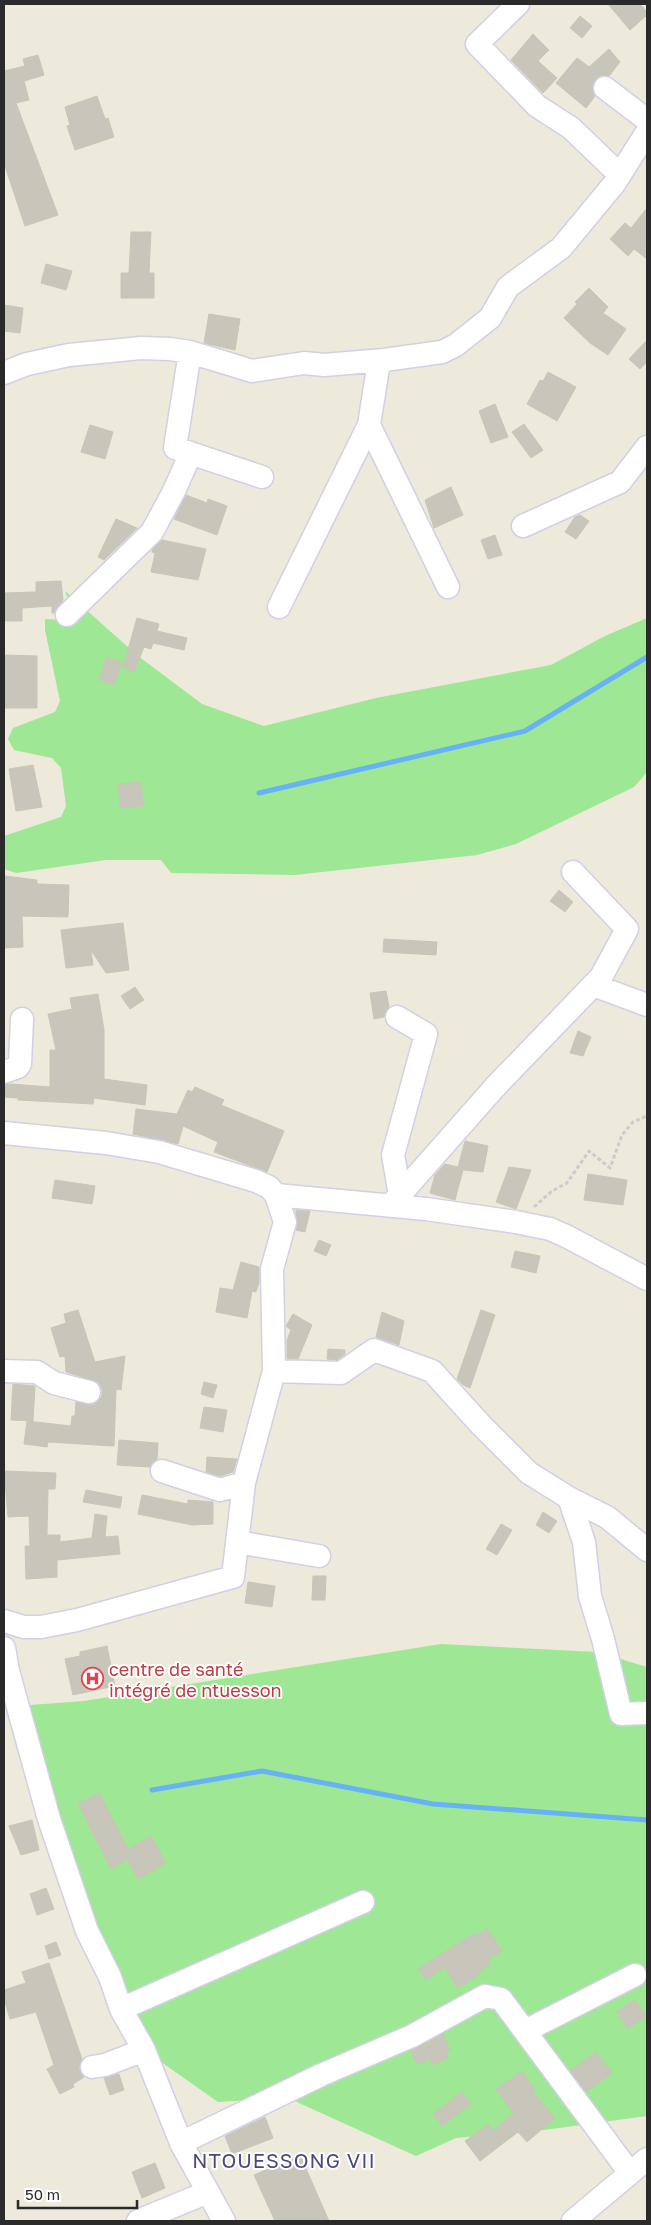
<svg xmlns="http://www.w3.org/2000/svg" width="651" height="2225" font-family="'Golos Text',sans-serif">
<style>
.green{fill:#9ee794}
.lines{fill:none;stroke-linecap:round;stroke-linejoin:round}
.stream{stroke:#67b1f6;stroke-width:5}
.building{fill:#c8c6bb;stroke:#c9c6b5}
.minor-casing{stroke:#d1d0e4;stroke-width:25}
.path{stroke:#ccc;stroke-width:3;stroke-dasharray:4 2.5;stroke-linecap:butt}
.minor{stroke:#fff;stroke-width:22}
.labels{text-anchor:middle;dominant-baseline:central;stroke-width:4;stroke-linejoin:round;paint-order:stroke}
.health-label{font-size:18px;fill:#be3a42;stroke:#fff;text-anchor:start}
.quarter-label{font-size:20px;letter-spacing:1px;fill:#4a487e;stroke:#fff}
</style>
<rect width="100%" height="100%" fill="#ede9db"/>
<path class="green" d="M65,591l73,65 64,48 62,22 112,-28 175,-33 54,-29 42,-18v154l-13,15 -118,57 -39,11 -182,20 -124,-2 -10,-13h-55l-90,13 -12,-4v-33l57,-19 5,-11 -5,-38 -9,-10 -38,-8 -6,-11 5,-11 42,-16 5,-11 -15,-71v-11l19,1 8,-11z
M441,1644l156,8 50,15v449l-103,14 -88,8 -40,18 -128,-58 -70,4 -74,-52 -23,-41 -104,-303 67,-5z"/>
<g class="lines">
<path class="stream" d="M259,793l266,-62 122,-74
M152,1790l110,-19 171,33 214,16"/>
</g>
<path class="building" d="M608,4h32l7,8v3l-17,15z
M580,16l12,10 -10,12 -12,-10z
M533,34l16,16 -11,11 19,17 -14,15 -32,-33z
M609,49l11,13 -11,14h-9l-5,4 -3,7 3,9 -9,12 -30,-25 21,-25 12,9z
M38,55l6,20 -20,6 5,19 -13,3 42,112 -33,11 -21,-63v-92l21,-5 -2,-7z
M97,96l8,23 3,-1 6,19 -39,13 -8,-24 3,-1 -5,-18z
M647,208v51l-13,-10 -6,7 -18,-17 15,-16 6,5z
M131,232h20l-2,41h5v25h-33v-25h8z
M46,264l26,7 -6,19 -25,-7z
M589,288l19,19 -5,6 23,16 -18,26 -18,-12 -26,-25 13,-14 -2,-2z
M4,305l19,3 -3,25 -16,-2z
M209,314l31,5 -5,31 -31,-7z
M647,340v22l-7,7 -11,-10z
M548,372l28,15 -19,34 -30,-17 13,-24 3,1z
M495,404l13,33 -17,6 -12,-32z
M524,424l19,26 -12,8 -19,-26z
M90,425l23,7 -8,27 -24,-7z
M451,487l12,28 -29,13 -9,-28z
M186,495l21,8 1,-4 19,7 -10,29 -43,-16z
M580,515l9,6 -13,18 -11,-7 10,-15z
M116,519l21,9 -33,32 -6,-3z
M495,535l7,20 -14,4 -7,-19z
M162,540l44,9 -8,31 -47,-8 4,-19 -3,-1v-2z
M61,581l2,19 -9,13h-2v-7l-30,2v13h-18v-28l32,-1v-10z
M137,618l22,6 -2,7 30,7 -3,12 -31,-7 -2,6 -7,-2 -10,25 -11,-5z
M4,655l33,1v52h-33z
M107,657l15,6 -8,22 -15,-5z
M33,765l9,42 -26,4 -7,-42z
M141,782l2,24 -23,2 -2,-24z
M5,876l32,4v4l32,1 -1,32 -46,-1 1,31 -19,1z
M559,890l14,12 -8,10 -15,-11z
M123,923l6,47 -23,3 -15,-23 2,15 -27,3 -5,-38z
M384,939l53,3 -1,13 -53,-3z
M135,987l9,13 -14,9 -9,-13z
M386,991l3,16 -5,10 -10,2 -4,-26z
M98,994l6,36v49l43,6 -2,20 -51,-7 -1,6 -75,-4v-2l-14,-1v-12l7,-1 39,3v-37h6l-8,-36 24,-5 -2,-11z
M578,1031l13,6 -8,19 -13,-3z
M195,1087l29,13 -3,5 63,26 -17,41 -53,-20 4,-10 -35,-16 -5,18 -45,-10 3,-25 41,5 11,-24 4,2z
M465,1141l23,5 -5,26 -20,-2 -8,30 -25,-7 5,-18 10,-11 13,3z
M509,1167l22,3 -15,39 -20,-7z
M588,1174l39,6 -4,25 -39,-5z
M55,1180l40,6 -3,18 -40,-6z
M296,1210l14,1 -5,21 -9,-2z
M319,1240l12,5 -5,11 -12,-5z
M515,1251l25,5 -4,17 -25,-6z
M241,1262l18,5v15l-3,10 -4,-1 -5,27 -31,-6 4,-24 13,2z
M78,1310l17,52 30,-6 -4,34 -5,-1 -2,57 -66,-4 -1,5 -23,-3 3,-23 44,5 1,-10h3l1,-14 16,3 6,-4 4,-5v-7l-4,-7 -32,-10 -1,-16 -5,1 -9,-29 15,-5 -2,-9z
M481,1310l14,5 -25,73 -7,-3 -6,-6z
M382,1312l22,9 -5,24 -23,-8z
M293,1314l19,11 -14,34 -11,-1v-18l4,-10 -5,-4z
M328,1349l17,1v4l-8,6 -10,-1z
M204,1382l13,3 -4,13 -12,-4z
M13,1384l22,2 -2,35 -22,-1z
M204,1407l23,3 -4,22 -23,-4z
M119,1440l39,3 -1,16 -7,8 -33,-2z
M207,1457l30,2 -4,13 -13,4 -14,-4z
M4,1471l52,2 -1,16h-7l-1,46h13v7l32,-4 3,-24 12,2 -2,21 13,-1 2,18 -63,6v17l-31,2 -1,-33h5l-1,-30 -21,1z
M86,1490l36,7 -2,11 -37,-6z
M142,1495l46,9v-4l25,2v22l-21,1 -54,-11z
M543,1512l14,9 -8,12 -13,-8z
M501,1524l11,6 -15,25 -11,-6z
M313,1576h13l-1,24h-13z
M248,1582l27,4 -3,21 -27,-4z
M107,1646l8,40 -42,9 -8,-36 15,-3v-4z
M99,1793l29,56 23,-13 15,27 -28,16 -11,-20 -16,10 -33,-65z
M32,1820l7,30 -18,5 -12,-29z
M46,1888l8,21 -17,6 -7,-21z
M488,1929l14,22 -14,8 3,5 -14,9 2,2 -22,13 -12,-21 -19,13 -8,-11 55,-35 2,2z
M56,1942l5,13 -12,4 -4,-13z
M49,1963l33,96 -3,10 5,8 -11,7 1,3 -14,7 -13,-25 7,-4 -18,-53 -26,7 -6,-20v-9l22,-7 -4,-11z
M635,2000l11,16 -18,13 -12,-17z
M443,2034l7,16 -4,2 2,6 -16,7 -2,-6 -13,5 -6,-13z
M596,2052l16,21 -26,19 -16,-21z
M522,2071l13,19 -2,2 22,26 -28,24 -9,-10 -38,29 -15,-20 23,-17 5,7 20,-18 -17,-24z
M119,2074l5,16 -14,5 -6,-17z
M462,2092l9,12 -29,22 -9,-12z
M265,2117l8,21 -41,16 -7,-18z
M300,2155l29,66h-54l-21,-46z
M155,2163l10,25 -23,10 -10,-26z"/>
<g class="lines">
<defs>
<path id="minor" d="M518,4l-41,40 60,62 34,22 49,47
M605,88l42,32
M190,352l-15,96 87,29
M4,373l23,-9 42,-9 72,-7 29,1 20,3 62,19 52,-8 20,2 60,-5 58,-8 14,-7 34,-27 18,-31 53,-39 53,-64 33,-52
M369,425l79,162
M523,526l97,-44 27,-35
M279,607l90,-182 9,-57 6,-8
M67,615l85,-83 22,-41 17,-38
M593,985l54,20
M397,1017l29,17 -33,121 7,40
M4,1072l14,-5 2,-3 2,-45
M4,1133l102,10 53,9 97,29 13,6 7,8 150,14 90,13 34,7 16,7 81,43
M390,1206l105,-119 106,-110 26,-48 -54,-57
M4,1371l33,1 17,11 35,9
M274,1371l67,2 33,-23 58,21 49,54 48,48 40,25 38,19 40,33
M162,1471l58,19 24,-7
M569,1498l15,44 6,54 13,43 18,75 26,-1
M237,1542l82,14
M4,1621l20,6h17l36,-7 156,-43 11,-94 30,-112 -2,-102 13,-47 -9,-27
M4,1648l4,23 41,148 38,112 23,46 11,32 23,41 37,93 43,78
M121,2009l242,-107
M525,2031l110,-56
M92,2067l13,-2 39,-15
M181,2143l140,-68 91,-39 73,-40 16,3 129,174
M138,2221l70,-29
M573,2221l74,-62"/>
</defs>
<use href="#minor" class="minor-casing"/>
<path class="path" d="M534,1207l18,-16 15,-8 22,-32 21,17 12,-33 11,-13 14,-6"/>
<use href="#minor" class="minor"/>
</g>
<defs>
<symbol id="hospital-ring" viewBox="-11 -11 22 22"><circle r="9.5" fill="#fff" stroke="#e0444e" stroke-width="1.5"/><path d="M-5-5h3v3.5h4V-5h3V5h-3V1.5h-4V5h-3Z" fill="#e0444e"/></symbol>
</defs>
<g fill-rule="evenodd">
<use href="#hospital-ring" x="80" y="1666" width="25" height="25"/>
</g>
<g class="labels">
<g class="health-label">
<text x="109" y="1669">centre de santé<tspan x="109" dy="21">intégré de ntuesson</tspan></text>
</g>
<g class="quarter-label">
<text x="284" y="2160">NTOUESSONG VII</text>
</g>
</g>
<rect width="651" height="2225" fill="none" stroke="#2a2a2a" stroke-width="10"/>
<path d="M18 2200v8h119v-8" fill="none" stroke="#2a2a2a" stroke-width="2.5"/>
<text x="25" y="2200" font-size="15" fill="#2a2a2a" stroke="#ffffff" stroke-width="4" paint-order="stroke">50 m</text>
</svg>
